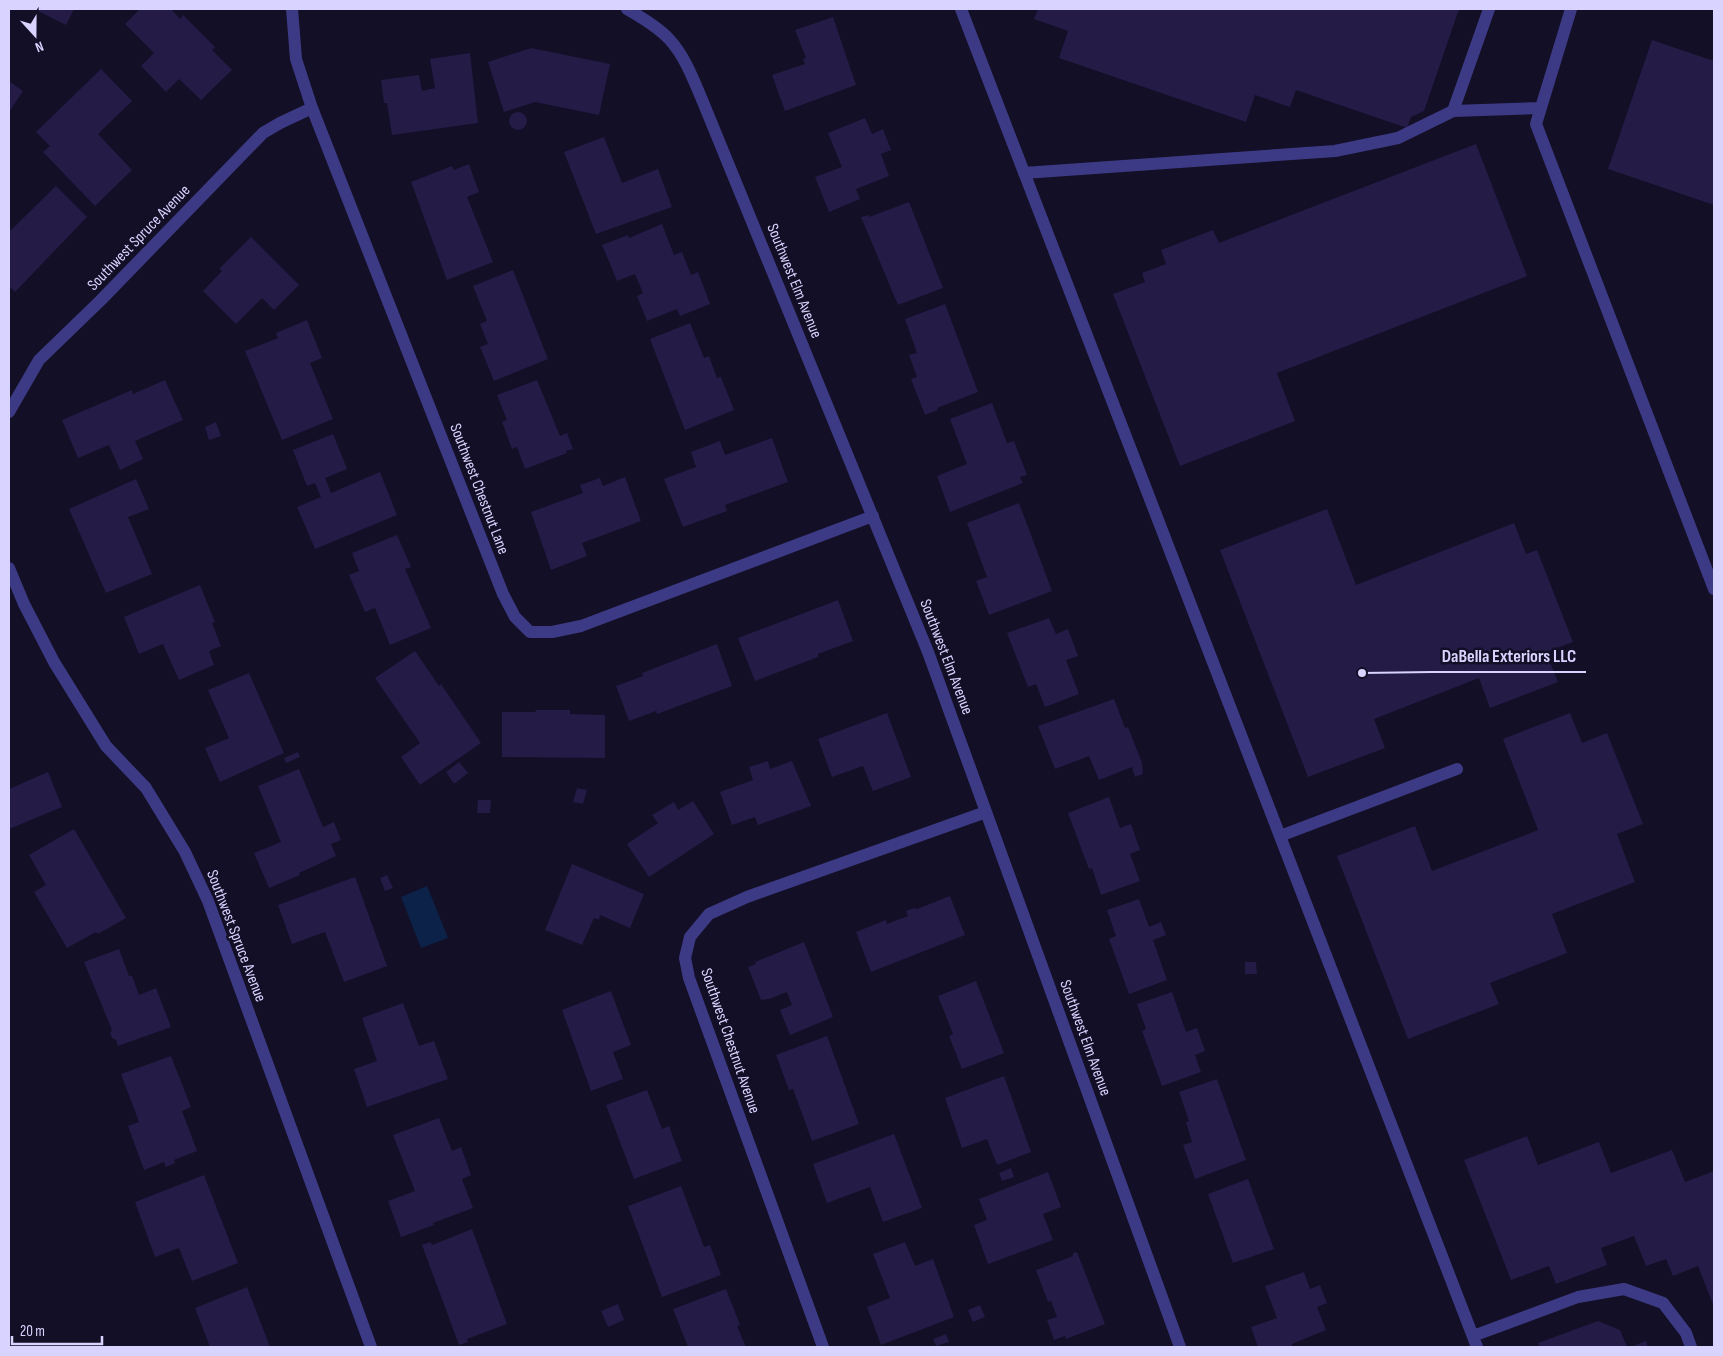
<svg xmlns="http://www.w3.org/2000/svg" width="1723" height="1356" font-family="'Sofia Sans Condensed',sans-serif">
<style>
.water{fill:#0c2248}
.building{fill:#241b47}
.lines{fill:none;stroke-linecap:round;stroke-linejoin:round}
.minor{stroke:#3d3a85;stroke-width:12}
.labels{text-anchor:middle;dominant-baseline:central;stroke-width:5;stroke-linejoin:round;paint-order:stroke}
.street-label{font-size:16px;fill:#d9d4ff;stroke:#130f26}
.leader{fill:none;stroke:#d9d4ff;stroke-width:2}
.callout-dot{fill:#d9d4ff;stroke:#130f26;stroke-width:2}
.callout-label{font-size:18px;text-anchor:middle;font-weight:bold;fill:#d9d4ff;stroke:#130f26;stroke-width:5;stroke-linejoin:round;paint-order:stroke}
</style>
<rect width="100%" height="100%" fill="#130f26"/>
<path class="water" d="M427,886l21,52 -27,10 -20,-51z"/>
<path class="building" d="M34,9h40l-8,16z
M140,9h31l9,10 3,-4 32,32 -3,3 20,20 -31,30 -22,-21 -13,13 -25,-26 13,-13 -29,-29z
M1038,9h421l-35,102 -13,6 -4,11 -111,-38 -6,17 -35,-12 -9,27 -187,-64 9,-27 -34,-12z
M833,17l23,68 -71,26 -13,-36 33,-11 -2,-5 3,-1 -11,-28z
M1652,40l62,21v144l-106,-36z
M531,48l79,16 -11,51 -64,-13 -31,10 -16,-50z
M470,53l8,70 -86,12 -5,-32h-3l-3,-23 38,-5 3,16 13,-3 -5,-29z
M101,69l31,32 -34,33 34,36 -37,36 -52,-54 7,-6 -14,-14z
M9,81l14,10 -14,21z
M509 121a9 9 0 1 1 18 0a9 9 0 1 1-18 0Z
M865,118l7,16 11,-5 8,21 -10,4 8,22 -33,13 4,10 -31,13 -14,-35 27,-10 -14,-34z
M604,137l18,46 36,-14 14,38 -76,27 -32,-82z
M1476,144l51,132 -250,97 18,48 -115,45 -67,-172 32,-12 -3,-9 24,-9 -5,-14 52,-20 6,13z
M469,164l10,28 -12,5 26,65 -46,18 -36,-98 41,-16 2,4z
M56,186l31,31 -72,75 -6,-6v-54z
M909,202l34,86 -45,17 -37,-88 8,-2v2z
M662,224l12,31 8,-3 9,23 7,-3 12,32 -30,12 -3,-7 -30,12 -10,-25 6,-3 -8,-19 -18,7 -15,-36 26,-10 1,3z
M251,237l48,48 -25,25 -12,-12 -26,26 -33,-33 19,-20 -3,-2z
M513,270l35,89 -54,22 -14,-34 8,-3 -8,-20 7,-3 -14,-35z
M945,304l33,88 -41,16 1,2 -13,5 -14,-36 6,-2 -8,-22 8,-2 -12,-34z
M307,320l15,38 -12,5 23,56 -51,21 -37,-89 33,-13 -2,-5z
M690,323l14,35 5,-2 8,22 4,-1 13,33 -49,20 -35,-91z
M165,380l18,40 -48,21 8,18 -23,11 -11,-25 -31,13 -16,-38 70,-30 1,4z
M537,380l23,56 7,-3 6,16 -7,2 1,2 -42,16 -8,-22 -5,2 -10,-27 5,-2 -10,-25z
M992,403l15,40 7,-2 13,34 -7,2 3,6 -73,29 -13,-36 30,-12 -17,-45z
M216,422l5,14 -12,4 -4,-13z
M333,434l14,35 -22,9 6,15 49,-21 17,43 -82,34 -18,-42 24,-10 -6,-14 -8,3 -14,-36z
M772,438l16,44 -63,23 2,6 -44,16 -19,-48 32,-12 -5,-15 29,-11 5,14z
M625,477l16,44 -59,22 5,13 -36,14 -20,-58 52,-19 -3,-8 20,-7 3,8z
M136,479l13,30 -21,8 24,57 -46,19 -37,-84z
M1019,503l33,88 -63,24 -13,-34 11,-4 -20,-54z
M1327,509l29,76 158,-62 12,31 11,-4 36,92 -27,10 12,30 -68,26 -11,-30 -105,41 11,29 -77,29 -88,-227z
M397,535l14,32 -6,2 26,59 -41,17 -15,-37 -10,4 -16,-37 10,-4 -7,-18z
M200,585l15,37 -3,1 9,23 -12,5 5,14 -35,15 -16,-36 -24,10 -15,-37z
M838,600l15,41 -35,13v3l-63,24 -17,-43z
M1049,618l7,16 12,-5 10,27 -12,4 13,34 -34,13 -9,-23 -8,3 -21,-54z
M717,644l15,42 -75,28 -1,-3 -27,10 -13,-35 27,-10 -1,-3z
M415,651l24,35 2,-2 40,59 -61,42 -19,-28 19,-14 -45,-65z
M249,673l35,80 -64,29 -15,-34 24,-10 -21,-48z
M1114,699l11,29 3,-1 14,36 1,11 -8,3 -3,-10 -33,13 -10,-24 -34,13 -17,-43z
M535,710h35v4l35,1v43l-103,-1v-45h34z
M887,713l24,64 -38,14 -10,-25 -31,11 -14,-38z
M1570,713l12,30 25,-10 36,91 -26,10 18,48 -83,32 15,39 -77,30 9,21 -91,35 -71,-183 78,-30 17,45 106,-41 -35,-91z
M298,752l2,5 -14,6 -2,-5z
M768,761l2,8 22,-8 19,45 -53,19 -3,-8 -23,8 -12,-33 33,-12 -4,-13z
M459,762l9,11 -14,11 -8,-12z
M299,769l24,58 11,-5 7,18 -10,4 5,12 -37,17 1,2 -31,13 -15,-35 27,-11 -23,-56z
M48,772l14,35 -53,22v-40z
M577,788l10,2 -4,14 -10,-2z
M1109,797l11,31 11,-4 9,26 -10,4 10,27 -39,14 -9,-27 -3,1 -21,-56z
M478,800h13l-1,13h-13z
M693,801l21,33 -65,43 -22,-33 31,-21 -6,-8 22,-13 4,8z
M74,829l52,89 -28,16 -2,-2 -29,16 -33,-56 12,-7 -17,-30z
M572,864l72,30 -14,34 -30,-13 -1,5 -5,-2 -12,27 -37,-15z
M387,875l6,13 -8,3 -5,-13z
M355,877l32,89 -43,16 -19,-50 -33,12 -14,-39z
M950,896l15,39 -94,37 -15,-40 30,-12 1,4 21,-8 -2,-5 8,-3 3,1z
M1139,899l10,28 12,-5 5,13 -13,5 14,40 -38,14 -20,-55 7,-3 -9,-26z
M804,942l29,75 -43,18 -10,-25 12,-5 -5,-13 -18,7 -8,1 -13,-33 8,-3 -1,-2z
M119,949l10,27h3l7,19 17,-7 15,39 -53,19 -2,-6 -4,-2 -2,-5 2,-3 -28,-68z
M1245,962h11l1,12h-12z
M976,981l28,72 -42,16 -13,-33 4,-2 -15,-38z
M611,991l20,54 -18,7 10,27 -32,12 -29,-81z
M1172,992l14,40 11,-4 8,23 -10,4 6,17 -39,14 -20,-55 4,-2 -9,-25z
M403,1003l16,43 15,-5 14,38 -81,28 -13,-38 23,-8 -15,-43z
M827,1036l32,88 -47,17 -19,-52 -4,1 -13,-35z
M171,1056l20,51 -9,4 15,40 -23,9 1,3 -9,4 -2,-5 -20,8 -16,-44 11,-4 -18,-48z
M1004,1076l27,76 -34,13 -10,-26 -25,9 -17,-50z
M1217,1079l29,81 -51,19 -12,-34 9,-3 -6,-20 3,-1 -10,-29z
M647,1090l15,39 7,-3 13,35 -48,18 -28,-74z
M439,1118l13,33 9,-4 10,28 -9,4 11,29 -40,15 1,2 -33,12 -13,-36 27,-10 -22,-56z
M894,1134l28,74 -39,14 -13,-35 -43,16 -14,-39z
M1527,1136l11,29 61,-23 12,31 61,-23 13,32 29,-11v136l-16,-41 -25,10 -7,-17 -20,7 -12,-30 -33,12 6,17 -51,19 -7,-18 -38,14 -47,-120z
M1011,1168l3,9 -12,4 -3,-8z
M1048,1172l13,35 -18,7 10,26 -65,24 -14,-39 13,-5 -8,-21z
M204,1175l34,88 -46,18 -13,-33 -24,9 -20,-55z
M1248,1179l26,70 -41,14 -25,-69z
M681,1186l23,61 6,-2 11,30 -59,22 -34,-91z
M472,1229l35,95 -40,15 1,3 -9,3 -37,-100 8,-3 2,3z
M905,1242l10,24 18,-7 21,58 -73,28 -14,-38 23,-9 -17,-44z
M1077,1252l28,72 -39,15 -1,-3 -11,4 -7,-20 10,-3 -6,-16 -3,1 -12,-32 37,-14v-3z
M1304,1272l6,17 10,-4 7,18 -10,4 9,23 -34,14 1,3h-35l-7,-20 26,-9 -12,-32z
M247,1287l23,60h-60l-15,-39z
M726,1289l14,36 -3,1 9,21h-58l-15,-38z
M618,1304l6,16 -16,7 -7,-16z
M980,1305l5,12 -12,5 -5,-12z
M1598,1321l22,9 7,17h-87l-2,-4z
M946,1334l3,8 -13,4 -3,-7z
M1646,1341l2,6h-17z"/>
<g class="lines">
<path class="minor" d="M292,9l4,50 16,49 191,486 12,23 15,15h22l29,-6 292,-110
M627,9c14,8 31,18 42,30 16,17 25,42 34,63l225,550 252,695
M961,9l516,1338
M1489,9l-36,102 87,-3
M1571,9l-35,115 178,465
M1024,173l311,-22 63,-13 55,-27
M9,412l30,-52 62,-60 162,-167 17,-10 32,-15
M9,568l15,36 30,58 52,84 40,42 39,64 23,49 163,446
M1280,836l177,-67
M1473,1336l105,-39 46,-8 39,14 23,30 5,14
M823,1347l-134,-369 -4,-20 5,-21 19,-23 38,-17 239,-85"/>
</g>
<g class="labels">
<g class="street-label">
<text transform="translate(139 238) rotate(-46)">Southwest Spruce Avenue</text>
<text transform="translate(794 281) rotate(68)">Southwest Elm Avenue</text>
<text transform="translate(479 489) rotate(69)">Southwest Chestnut Lane</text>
<text transform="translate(946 657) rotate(69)">Southwest Elm Avenue</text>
<text transform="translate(236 936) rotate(69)">Southwest Spruce Avenue</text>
<text transform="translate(1085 1038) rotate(70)">Southwest Elm Avenue</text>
<text transform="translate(730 1041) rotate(71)">Southwest Chestnut Avenue</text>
</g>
</g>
<path class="leader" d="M1362 673L1432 672H1586"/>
<circle class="callout-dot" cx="1362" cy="673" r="5"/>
<g class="callout-label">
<text x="1509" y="662">DaBella Exteriors LLC</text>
</g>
<rect width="1723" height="1356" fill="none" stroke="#d9d4ff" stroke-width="20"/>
<g transform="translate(35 35) rotate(159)" stroke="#130f26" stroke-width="4" paint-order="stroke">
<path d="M0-4L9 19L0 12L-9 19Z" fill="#d9d4ff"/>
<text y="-8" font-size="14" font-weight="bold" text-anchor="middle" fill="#d9d4ff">N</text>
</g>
<path d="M12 1336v8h90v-8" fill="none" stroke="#d9d4ff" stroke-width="2.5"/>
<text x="20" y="1336" font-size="15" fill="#d9d4ff" stroke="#130f26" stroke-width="4" paint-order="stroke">20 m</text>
</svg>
